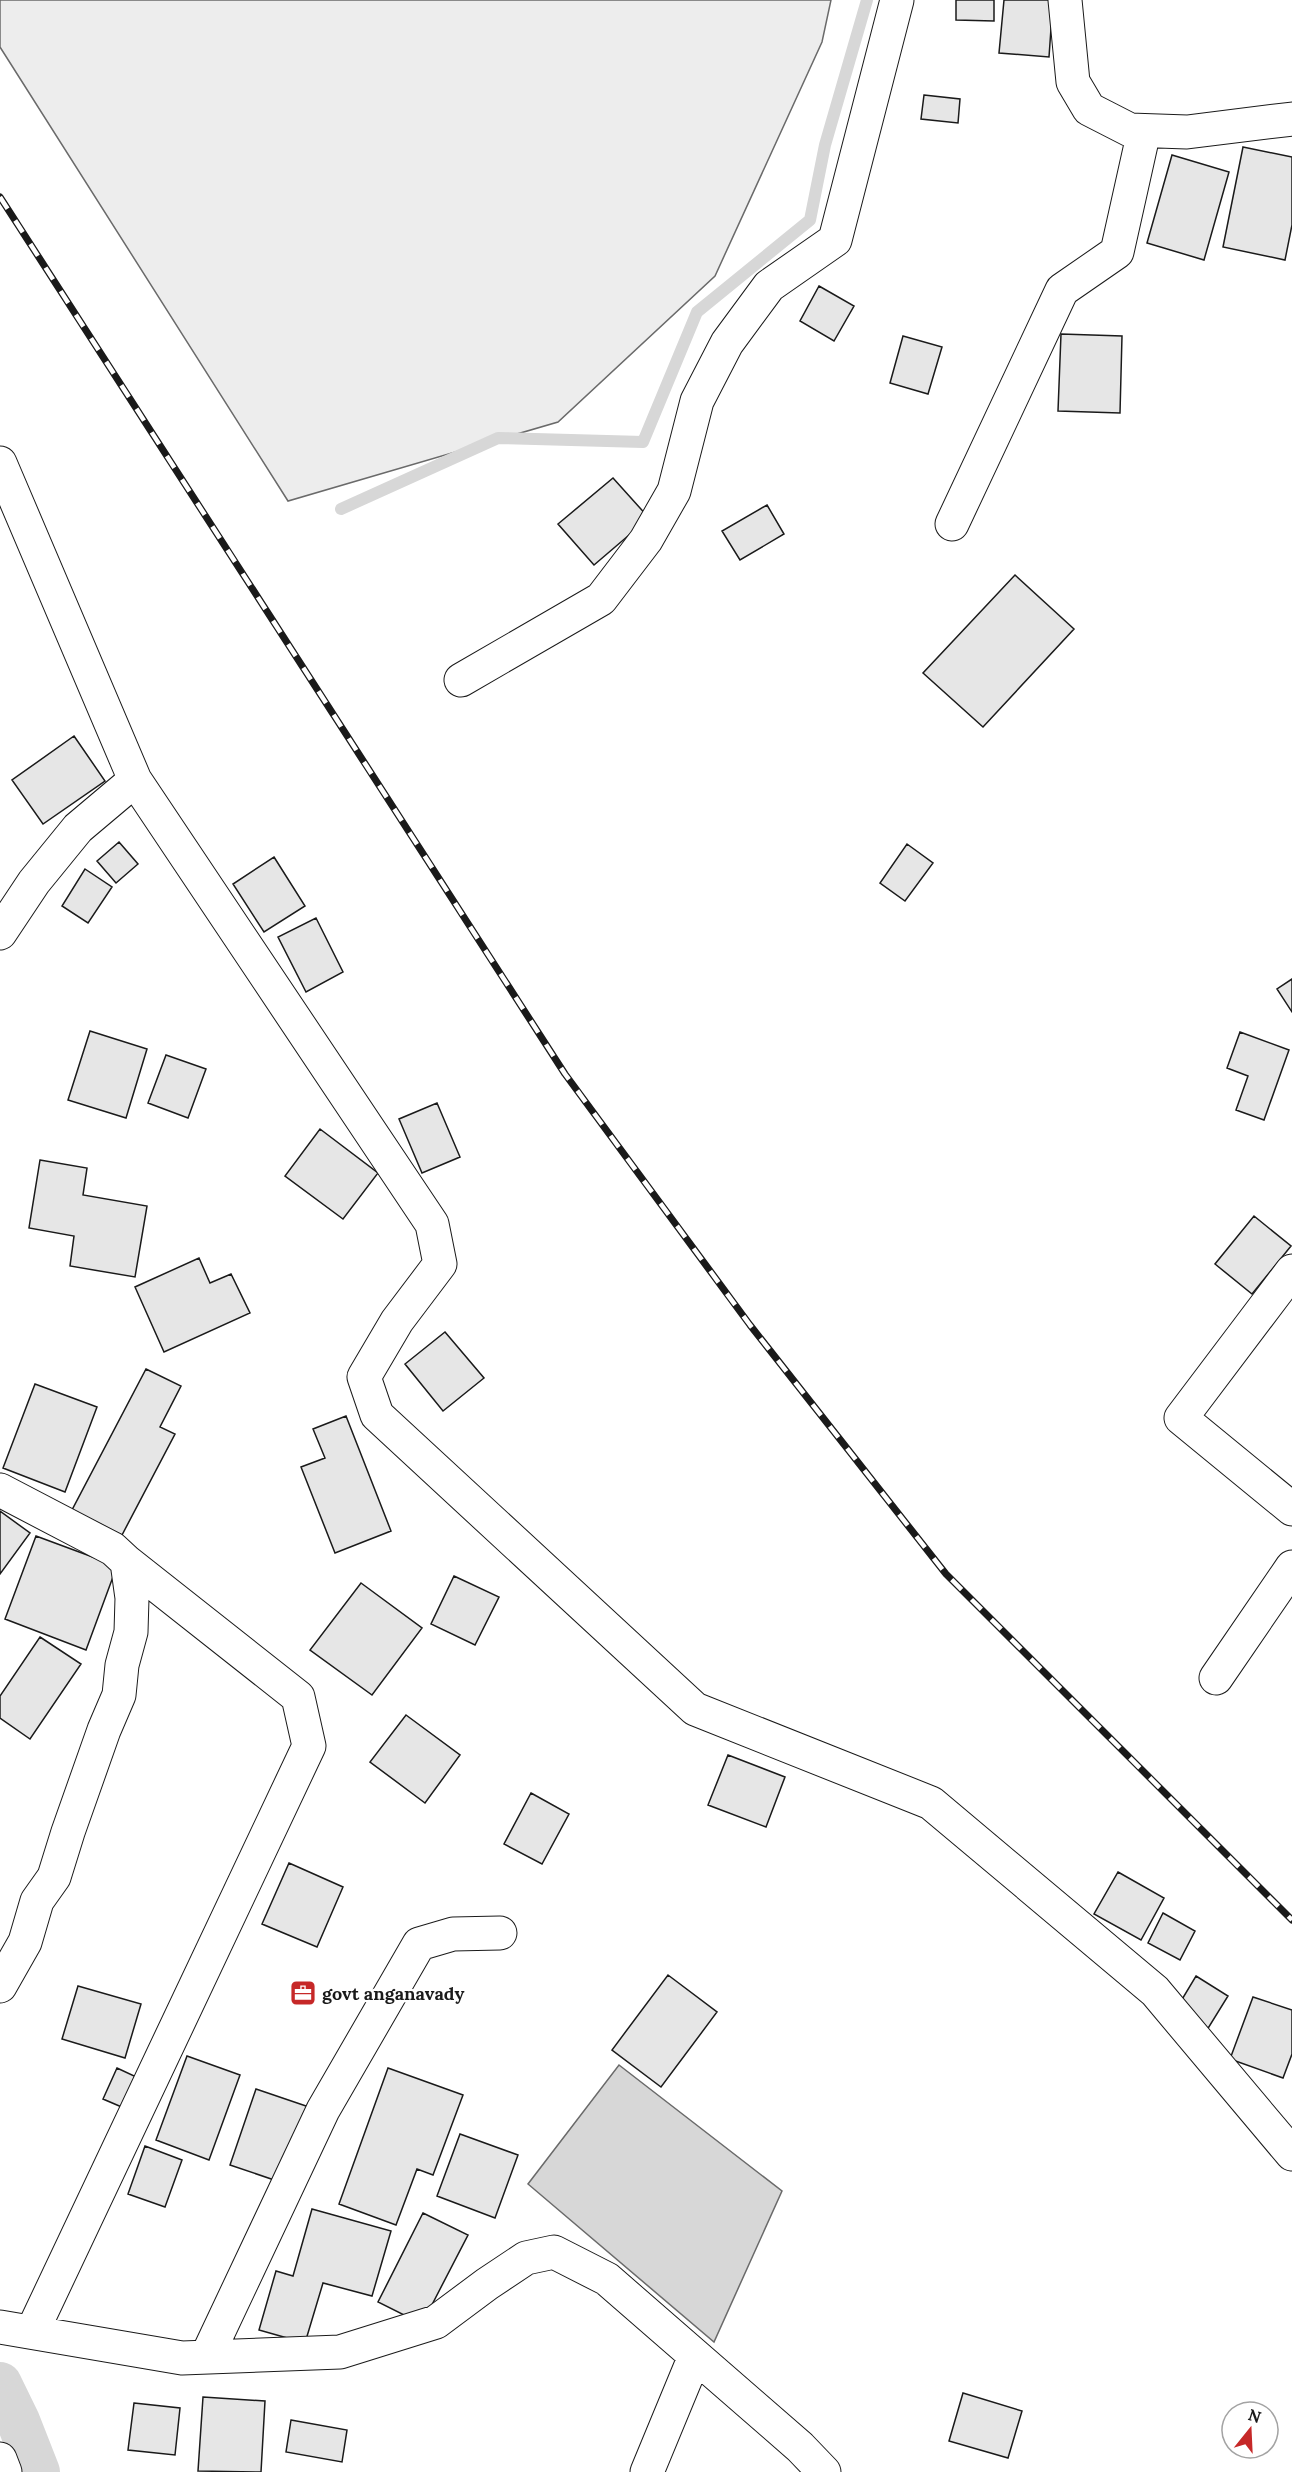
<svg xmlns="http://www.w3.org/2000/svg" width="1292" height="2472" font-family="Lora,serif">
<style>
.built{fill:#ededed;stroke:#6a6a6a;stroke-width:1.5}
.water{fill:#d7d7d7;stroke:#6a6a6a;stroke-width:1.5}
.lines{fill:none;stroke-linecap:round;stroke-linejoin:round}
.stream{stroke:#d7d7d7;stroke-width:12}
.canal{stroke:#d7d7d7;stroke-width:44}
.building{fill:#e6e6e6;stroke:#1a1a1a;stroke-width:1.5}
.minor-casing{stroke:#1a1a1a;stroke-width:35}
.minor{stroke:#fff;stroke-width:33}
.rail-casing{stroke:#1a1a1a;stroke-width:7}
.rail{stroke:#fff;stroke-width:4.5;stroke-dasharray:14;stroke-linecap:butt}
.labels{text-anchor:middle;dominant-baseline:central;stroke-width:4.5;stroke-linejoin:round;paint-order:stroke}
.poi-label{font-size:18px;font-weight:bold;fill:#1a1a1a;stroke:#fff;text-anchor:start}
</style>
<rect width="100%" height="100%" fill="#fff"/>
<path class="built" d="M0,0h831l-9,42 -107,234 -157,146 -270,79 -288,-454z"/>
<path class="water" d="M619,2065l163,126 -68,151 -186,-158z"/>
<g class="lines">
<path class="stream" d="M341,509l157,-71 145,4 54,-130 113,-92 15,-75 42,-145"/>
<path class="canal" d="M0,2384l18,37 20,51"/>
</g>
<path class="building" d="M956,0h38v21l-38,-1z
M1004,0h49l-4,57 -50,-4z
M924,95l36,4 -2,24 -37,-4z
M1243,147l49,10v68l-7,35 -62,-13z
M1172,155l57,17 -25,88 -57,-17z
M819,286l35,20 -20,35 -34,-20z
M1061,334l61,2 -2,77 -62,-2z
M903,336l39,11 -14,47 -38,-11z
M613,478l36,40 -55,47 -36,-41z
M767,505l17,29 -44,26 -18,-29z
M1015,575l59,54 -91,98 -60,-54z
M74,736l31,45 -62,43 -31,-44z
M119,842l19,22 -22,19 -19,-22z
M907,844l26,19 -28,38 -25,-18z
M274,857l31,49 -41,26 -31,-48z
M85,869l27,18 -24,36 -26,-17z
M316,918l27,54 -37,20 -28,-55z
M1292,979v33l-15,-23z
M90,1031l57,18 -21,69 -58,-18z
M1240,1032l49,18 -25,70 -28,-10 12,-34 -21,-8z
M166,1055l40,14 -18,49 -40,-15z
M437,1103l23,54 -38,16 -23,-54z
M320,1129l58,44 -35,46 -58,-43z
M40,1160l47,8 -4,27 64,11 -12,71 -65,-11 4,-30 -45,-8z
M1254,1216l37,30 -39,48 -37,-30z
M199,1258l11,25 21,-9 19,39 -86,39 -29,-65z
M445,1332l39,46 -41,33 -38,-47z
M146,1369l35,17 -21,41 15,7 -53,101 -50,-25z
M35,1384l62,23 -32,85 -62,-24z
M346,1416l45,115 -56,22 -34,-86 24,-9 -12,-29z
M0,1511l30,22 -30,41z
M36,1536l81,30 -31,84 -81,-31z
M454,1576l45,21 -24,48 -44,-21z
M361,1583l61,45 -50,67 -62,-45z
M40,1637l41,27 -51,75 -30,-21v-22z
M406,1715l54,40 -35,48 -55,-41z
M728,1755l57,22 -19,50 -58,-22z
M531,1793l38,21 -27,50 -38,-20z
M289,1863l54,24 -26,60 -55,-23z
M1118,1872l46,26 -23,42 -47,-26z
M1163,1913l32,18 -15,29 -32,-17z
M668,1975l49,37 -56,75 -49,-37z
M1196,1976l32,20 -21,34 -32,-19z
M78,1986l63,18 -16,54 -63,-19z
M1253,1997l39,13v44l-9,24 -53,-19z
M187,2056l53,19 -31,85 -53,-20z
M117,2068l28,13 -14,30 -28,-12z
M388,2068l75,27 -30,80 -16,-6 -21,56 -57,-21z
M256,2089l53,18 -26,76 -53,-18z
M460,2134l58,21 -23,63 -58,-22z
M145,2146l37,14 -17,47 -37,-13z
M312,2209l79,22 -19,65 -49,-13 -18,60 -46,-13 17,-59 17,5z
M423,2213l45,22 -46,89 -44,-22z
M963,2393l59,18 -14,47 -59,-17z
M203,2397l62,4 -4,71 -63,-1z
M134,2403l46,5 -5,47 -47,-5z
M291,2420l56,10 -5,32 -56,-10z"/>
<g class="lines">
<defs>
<path id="minor" d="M1065,0l8,82 16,27 41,21 57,2 105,-13
M0,463l135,317 297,444 8,40 -43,57 -33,56 13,38 318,294 236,94 224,188 137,163
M952,524l110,-234 55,-38 27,-121
M461,680l140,-81 45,-59 28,-49 23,-90 30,-58 42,-57 66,-46 62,-240
M0,933l34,-51 44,-54 57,-48
M1292,1271l-111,147 111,91
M0,1490l113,59 14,13 5,36 -1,34 -9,33 -3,30 -15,35 -36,102 -14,45 -17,24 -12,41 -25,44
M1216,1678l76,-111
M0,2327l182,31 158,-6 96,-30 51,-38 39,-26 28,-6 53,27 193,168 24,25
M32,2332l277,-586 -11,-49 -171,-135
M207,2356l116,-246 96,-166 34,-10 47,-1
M0,2459l5,13
M647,2472l48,-116"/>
</defs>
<use href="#minor" class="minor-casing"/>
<use href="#minor" class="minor"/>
<defs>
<path id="rail" d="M0,197l565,877 185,251 196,249 346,346"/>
</defs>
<use href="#rail" class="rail-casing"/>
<use href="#rail" class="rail"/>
</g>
<defs>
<symbol id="office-square" viewBox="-11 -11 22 22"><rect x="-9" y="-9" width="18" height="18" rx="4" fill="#c62828" stroke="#fff"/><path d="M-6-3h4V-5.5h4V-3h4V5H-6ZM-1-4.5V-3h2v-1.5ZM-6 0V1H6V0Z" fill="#fff"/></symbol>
</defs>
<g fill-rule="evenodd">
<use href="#office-square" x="288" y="1978" width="30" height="30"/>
</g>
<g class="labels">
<g class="poi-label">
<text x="322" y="1993">govt anganavady</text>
</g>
</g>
<g transform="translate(1250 2430) rotate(18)"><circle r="28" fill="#ffffff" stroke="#a3a3a3" stroke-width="1.5"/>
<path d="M0-4.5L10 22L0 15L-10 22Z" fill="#c62828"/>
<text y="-9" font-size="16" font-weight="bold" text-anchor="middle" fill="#1a1a1a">N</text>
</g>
</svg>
